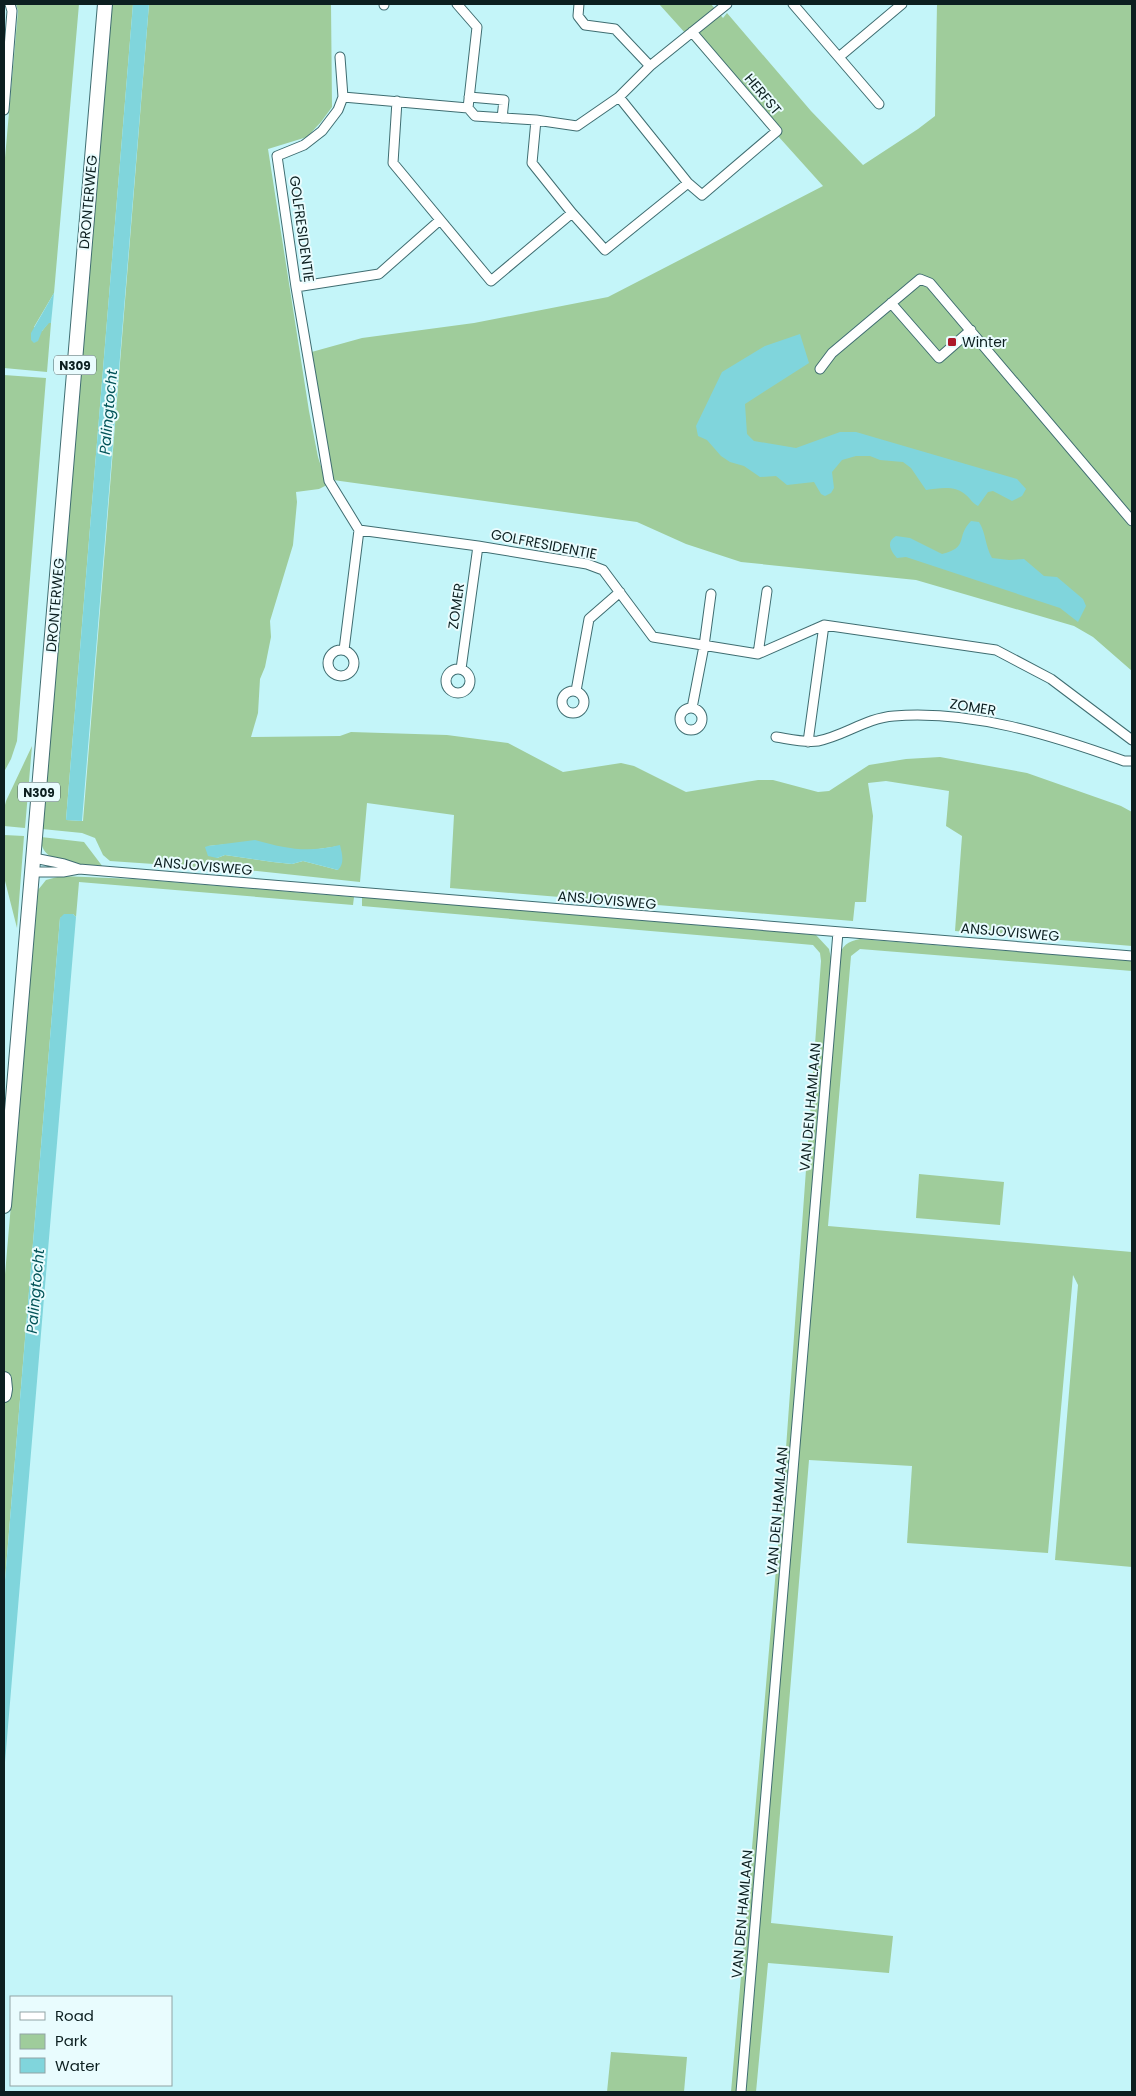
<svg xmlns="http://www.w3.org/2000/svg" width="1136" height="2096" font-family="Poppins,sans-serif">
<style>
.green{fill:#9fcc9b;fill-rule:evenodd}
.water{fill:#80d5dc}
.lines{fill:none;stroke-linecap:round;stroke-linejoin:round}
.street-casing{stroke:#3f6d71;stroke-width:11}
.primary-casing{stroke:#3f6d71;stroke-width:16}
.street{stroke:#fff;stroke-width:9}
.primary{stroke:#fff;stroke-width:14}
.poi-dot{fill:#ad192a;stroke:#e9fcfe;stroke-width:2}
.labels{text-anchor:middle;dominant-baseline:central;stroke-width:4;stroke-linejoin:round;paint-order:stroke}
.shield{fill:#e9fcfe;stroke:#4e6163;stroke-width:1}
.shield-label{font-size:12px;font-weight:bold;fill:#0c1f20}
.street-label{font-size:14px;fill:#0c1f20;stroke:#e9fcfe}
.poi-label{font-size:14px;fill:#0c1f20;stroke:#e9fcfe;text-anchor:start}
.water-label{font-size:15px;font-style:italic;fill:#025358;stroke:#e9fcfe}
</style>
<rect width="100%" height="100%" fill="#c4f5f9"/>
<path class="green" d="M16,4h63l-25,289 -20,34 8,4 7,-9 2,1 -4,49 -43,-4v-199l14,-158z
M111,4h22l-67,816 17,1 66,-817h182l1,103 -11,15 -14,15 -39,12 41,262 9,46 9,28 -8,4 -23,3 1,10 -4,43 -23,76 1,16 -6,30 -5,12 -2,34 -7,24 89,-1 11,-4 96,3 61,8 55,29 58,-9 13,3 52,26 72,-12h15l45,12 11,-1 40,-26 37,-6 34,-2 87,16 94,33 11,6v134l-177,-15 7,-95 -16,-10 3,-35 -63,-10 -18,2 5,33 -7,86h-11l-2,19 -403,-33 4,-73 -87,-12 -7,79 -103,-11 -147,-10 -7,-6 -8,-17 -13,-5 -40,-4zM230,844l74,7 36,-5 -2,24 -35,-9 -11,3 -19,-2 -48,-7 -8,3 -9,-12z
M659,4h52l12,14 4,-5 84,98 52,54 55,-36 17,-13 2,-112h195v667l-39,-34 -19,-11 -158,-46 -175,-18 -55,-18 -49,-22 -304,-42 -25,-127 54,-15 112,-15 134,-26 215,-111z
M4,375l42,3 -29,363 -6,18 -7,13z
M32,746l-7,82 -21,-2v-17l2,-8z
M4,835l20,1 -7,92 -13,-51z
M41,837l43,5 19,25c-20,-3 -64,-1 -62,-30z
M61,876l74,3 219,18 -1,8 -274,-23 -3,35 -3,-3 -13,4 -56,674v-188c7,-10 6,-24 0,-35v-83l34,-396 8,-10z
M362,897l454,38 13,14 2,9 -6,89 -86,1045h-8l53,-616 37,-515 -1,-8 -7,-8 -451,-39z
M860,939l272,22v10l-272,-22 -9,7 -23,270 304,26v315l-77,-7 23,-275 -5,-10 -25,278 -141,-10 5,-77 -103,-6 -38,463 122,13 -4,37 -121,-10 -12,129h-10l93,-1134c2,-12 9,-17 21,-19z
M919,1174l85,8 -4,43 -84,-7z
M611,2052l76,5 -3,35h-77z"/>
<path class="water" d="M133,4h16l-67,817 -16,-1z
M54,293l-3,30h-2l-7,8 -4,10 -4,2 -3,-3v-7z
M800,334l9,29 -64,41 2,30 7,7 42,7 44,-16h16l161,47 9,10 -4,7 -10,5 -19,-10 -5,1 -10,14c-6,-3 -7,-7 -12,-11 -10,-10 -27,-7 -40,-5l-15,-22 -8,-6 -23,-2 -10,-4h-14l-14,4 -10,12 2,16 -3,5 -6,3 -4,-2 -7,-12 -27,3 -11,-9 -16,1 -16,-11 -14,-4 -9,-6 -14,-16 -9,-4 -2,-10 26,-54 43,-26z
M971,521l8,1c7,11 6,24 13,36l17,2 15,-1 20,17 13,1 26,22 3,7 -8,16 -18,-14 -154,-51 -9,1c-7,-8 -11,-16 -1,-22l14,2 32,16c28,-7 13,-17 29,-33z
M255,840c32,9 53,13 85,5 2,9 5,18 -2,25l-35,-9 -11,3 -19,-2 -48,-7 -8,3 -9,-2 -3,-9 3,-1z
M64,914h9l3,3 -72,857v-182l56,-674z"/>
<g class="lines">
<defs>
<path id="street" d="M457,4l20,23 -9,81
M579,4l-1,12 7,9 30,4 35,37
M793,4l86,100
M384,5v-1
M340,57l3,40 -5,13 -16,21 -18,14 -27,11 19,131 33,194 30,49 119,16 109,18 16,6 50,67 105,17 66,-29 172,25 55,29 81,61
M839,57l63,-53
M343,97l125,11 7,8 61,4 41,6 42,-29 31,-31 77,-62
M469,97l35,3 -2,18
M619,97l69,86
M397,101l-4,62 98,118 81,-68 33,37 83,-67 14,12 75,-64 -85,-99
M4,110l8,-99 -2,-7
M536,120l-4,43 40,50
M296,287l83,-13 61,-54
M891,303l48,55 32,-28
M820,369l12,-16 88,-74 10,4 202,238
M328 663a13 13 0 1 1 26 0a13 13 0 1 1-26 0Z
M344,650l15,-120
M758,654l9,-63
M461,669l17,-123
M446 681a12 12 0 1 1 24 0a12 12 0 1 1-24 0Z
M562 702a11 11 0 1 1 22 0a11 11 0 1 1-22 0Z
M576,691l13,-72 31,-27
M680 719a11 11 0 1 1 22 0a11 11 0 1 1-22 0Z
M692,708l12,-62 7,-52
M776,737c13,2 28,6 42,4 26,-5 48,-23 76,-25 78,-6 158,19 230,45h8
M808,742l16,-117
M34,858l30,6 15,5 1053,87
M33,872h30l16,-3
M741,2092l97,-1160"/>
<path id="primary" d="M4,1206l101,-1202
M4,1379l1,10 -1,6"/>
</defs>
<use href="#street" class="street-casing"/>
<use href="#primary" class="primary-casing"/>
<use href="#street" class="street"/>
<use href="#primary" class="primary"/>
</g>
<rect class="poi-dot" x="947" y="337" width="10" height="10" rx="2.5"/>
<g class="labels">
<g class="shield">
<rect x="54" y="355.5" width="42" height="19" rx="4"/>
<rect x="18" y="782.5" width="42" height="19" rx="4"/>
</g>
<g class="shield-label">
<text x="75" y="365">N309</text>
<text x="39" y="792">N309</text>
</g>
<g class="street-label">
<text transform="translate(763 94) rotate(50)">HERFST</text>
<text transform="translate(88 202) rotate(-85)">DRONTERWEG</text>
<text transform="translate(302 229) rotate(82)">GOLFRESIDENTIE</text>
<text transform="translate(544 544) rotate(11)">GOLFRESIDENTIE</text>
<text transform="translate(55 605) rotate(-85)">DRONTERWEG</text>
<text transform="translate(456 606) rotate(-82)">ZOMER</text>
<text transform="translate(973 707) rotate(9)">ZOMER</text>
<text transform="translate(203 866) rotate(5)">ANSJOVISWEG</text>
<text transform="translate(607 900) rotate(5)">ANSJOVISWEG</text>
<text transform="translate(1010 932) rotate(5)">ANSJOVISWEG</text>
<text transform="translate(810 1107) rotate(-85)">VAN DEN HAMLAAN</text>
<text transform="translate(777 1511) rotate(-85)">VAN DEN HAMLAAN</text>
<text transform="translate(742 1914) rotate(-85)">VAN DEN HAMLAAN</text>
</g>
<g class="poi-label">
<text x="962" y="342">Winter</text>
</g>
<g class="water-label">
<text transform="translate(108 412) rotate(-85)">Palingtocht</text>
<text transform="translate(35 1291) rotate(-85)">Palingtocht</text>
</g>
</g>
<rect width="1136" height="2096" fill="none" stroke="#0c1f20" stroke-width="10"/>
<rect x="10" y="1996" width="162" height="90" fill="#e9fcfe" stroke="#91a4a5"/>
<rect x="20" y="2012" width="25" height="8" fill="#ffffff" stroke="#91a4a5"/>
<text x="55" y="2021" font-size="15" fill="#0c1f20">Road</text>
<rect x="20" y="2034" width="25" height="15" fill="#9fcc9b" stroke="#91a4a5"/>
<text x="55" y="2046" font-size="15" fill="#0c1f20">Park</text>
<rect x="20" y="2058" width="25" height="15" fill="#80d5dc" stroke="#91a4a5"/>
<text x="55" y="2071" font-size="15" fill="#0c1f20">Water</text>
</svg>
